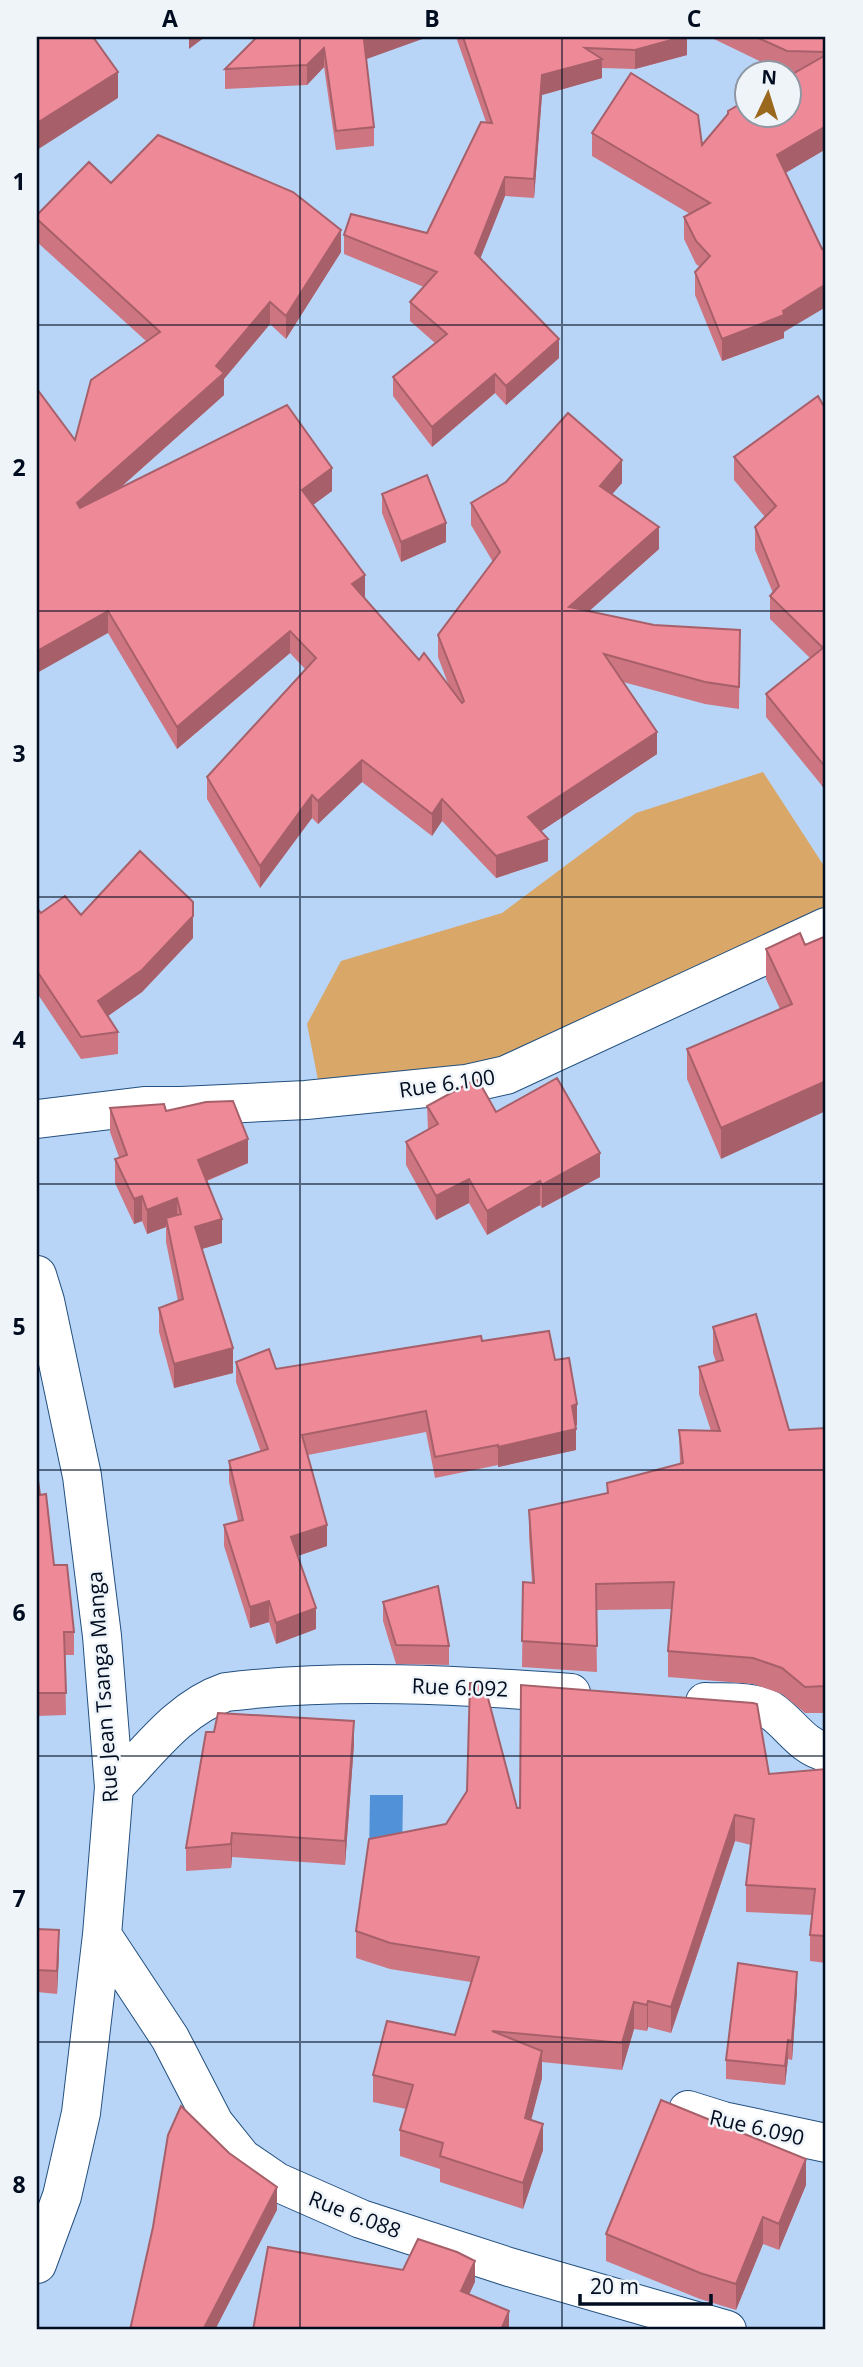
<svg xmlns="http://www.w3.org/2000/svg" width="863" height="2367" font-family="'Open Sans',sans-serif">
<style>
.green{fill:#d9a768}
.water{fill:#5091d7}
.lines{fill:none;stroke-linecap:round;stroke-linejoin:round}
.minor-casing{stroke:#23507f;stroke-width:40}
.minor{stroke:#fff;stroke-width:38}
.wall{fill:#cd7682}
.shaded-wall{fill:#a7606a}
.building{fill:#ee8997;stroke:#a7606a;stroke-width:2}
.grid{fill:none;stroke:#000c1f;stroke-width:2;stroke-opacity:0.55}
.labels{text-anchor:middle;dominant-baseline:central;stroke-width:5;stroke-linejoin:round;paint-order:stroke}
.street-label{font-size:21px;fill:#000c1f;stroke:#eff4f9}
.neatline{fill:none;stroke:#000c1f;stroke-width:2.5}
.grid-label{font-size:23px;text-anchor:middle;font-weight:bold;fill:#000c1f}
</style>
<rect width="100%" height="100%" fill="#b8d5f7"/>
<path class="green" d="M763,772l63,97v48l-333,151 -174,17 -12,-61 34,-63 161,-48 134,-100z"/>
<path class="water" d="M370,1795h33l-1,65h-33z"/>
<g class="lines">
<defs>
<path id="minor" d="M37,1119l107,-13h37l125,-6 160,-16 40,-9 320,-148
M37,1275l8,26 37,175 20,160 12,151 -12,148 -21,178 -19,83 -25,68
M705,1702c19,1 48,-2 65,8 20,13 32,37 56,42
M114,1787c34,-35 65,-79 112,-95 115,-14 231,-7 345,1
M102,1935l68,103 44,85 28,35 35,24 84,37 148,48 218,63
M688,2110l35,11 103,22"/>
</defs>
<use href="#minor" class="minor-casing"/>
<use href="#minor" class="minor"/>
</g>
<path class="wall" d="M257,37l109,22 8,68v19l-38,4 -12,-83 -17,18 -82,4v-20z
M456,37h231v18l-52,14 -33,-1v10l-60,17 -8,103 -29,-2 -25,62 79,100 -53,47 -11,-12 -63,54 -39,-51v-19l42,-34 -25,-22v-19l14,-15 -80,-33v-19l83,-2 59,-111z
M714,37h112v112l-41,24 -1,165 -62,23 -27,-66v-23l5,-5 -4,-3 -12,-25v-22l6,-3 -98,-58v-23l110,12 92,-71h-8l-72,-35z
M111,183l230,69 -55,87 -16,-15 -46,55v16l-105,94 213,2 -19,14 52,92 -1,1 55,62 30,26 -11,-29v-22l55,-73 -22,-37v-22l151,-20 -10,11 47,55 -70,62 65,14 86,5 -1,79 -34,-5 -82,-22 34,72 -116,77 7,30 -52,17 -54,-57 -10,15 -70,-54 -44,42 -6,-6 -52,70 -53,-89v-22l98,-108 -15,-16 -113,96 -69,-116 -33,-193 71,-99 -109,-99v-27z
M826,410v405l-3,-7v-21l-57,-70v-23l44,-36 -40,-39v-23l3,-3 -18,-43v-23l10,-10 -31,-37v-23z
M382,494l64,48 -45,20 -19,-49z
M37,908l4,5 40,2 112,23 -51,54 -34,24 10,16v22l-37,5 -44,-66z
M826,936l-105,223 -34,-80v-30l93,-40 -14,-30v-30l39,-4z
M427,1106l69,6 104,65 -58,31 -2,-3 -53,30 -18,-32 -33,17 -30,-55v-23l22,-12z
M110,1108l56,3 82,52 -41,18 15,62 -20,6 31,124 -59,15 -15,-56v-24l19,-7 -12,-59v-15l-19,7 -5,-13 -8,3 -19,-41v-24l4,-2 -9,-25z
M713,1327l76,103 37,-2v285h-21l-23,-19 -29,-10 -85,-7v-26l4,-42 -76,1 1,62 -75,-5 1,-85 9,1 -3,-47v-26l78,-17v-10l73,-19 -1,-34 32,1 -12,-37v-27l17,-5 -3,-9z
M482,1341l73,19 22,65 -1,1v24l-78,17v-2l-63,13 -9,-46 -118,23 19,91 -29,10 18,73 -40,15 -7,-22 -19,6 -26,-82v-21l14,-4 -9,-39v-21l32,-9 -25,-70v-20l40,7z
M37,1473l3,22 14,70 20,67v23h-9l1,60 -29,1z
M383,1602l66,44v19l-53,-1 -13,-43z
M354,1744l-9,121 -113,-8 -1,11 -45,3v-23z
M826,1769v194l-16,-2v-26l2,-20 -66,-3v-27l5,-40 -16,-4 -64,192 -23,-6 -1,4 -13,-2 -12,41 -80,-8v16l-11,42 12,30 -20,59 -83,-27v-13l-40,-13v-26l6,-21 -33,-7v-27l82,-40 16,-53 -81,-13 -34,-11v-27l90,-107 71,-16 252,-34z
M37,1929l22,24 -2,41 -20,-2z
M797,1991l-5,69 -4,-1 -3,26 -59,-6v-19z
M806,2185l-27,65 -16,-6 -27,66 -36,-11 -94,-38v-27z"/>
<path class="shaded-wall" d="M189,37h16l-16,12z
M375,37h53l-64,23v-20z
M682,37h5v18l-52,14v-19z
M324,48v19l-17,18v-20z
M602,59v19l-60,17 -8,103v-19l8,-104z
M118,72v26l-81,52v-27z
M826,126v23l-49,29v-23z
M505,177v19l-30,76v-19z
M341,230v22l-55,87v-23z
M826,284v23l-42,25v6l-62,23v-22l61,-28z
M270,302v22l-46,55v16l-147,131v-23l139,-137z
M559,339v19l-53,47v-19z
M495,374v19l-63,54v-20z
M622,460v23l-22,25v-22z
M332,468v23l-30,22v-23z
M446,523v19l-45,20v-20z
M659,527v22l-90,80v-22z
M365,575v22l-13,9v-22z
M108,611v22l-71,40v-22z
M290,631v22l-113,96v-22z
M657,732v22l-129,86v-23z
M362,760v22l-44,42v-23z
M312,795v23l-52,70v-22z
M442,799v22l-10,15v-22z
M548,839v22l-52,17v-22z
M193,916v22l-51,54 -44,31v-22z
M826,1081v30l-105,48v-31z
M248,1139v24l-50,21v-24z
M600,1153v24l-58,31v-23z
M469,1179v24l-33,17v-24z
M540,1181v24l-53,30v-24z
M142,1196v25l-8,3v-25z
M177,1198v24l-11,-4v9l-19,7v-24z
M222,1219v24l-27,8v-24z
M233,1348v25l-59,15v-24z
M577,1404v21l-5,1v-20z
M576,1429v21l-78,17v-20z
M327,1525v21l-36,12v-21z
M269,1601v21l-19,6v-21z
M316,1608v21l-40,15v-21z
M354,1721v23l-9,121v-24z
M735,1815v26l-64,192v-26z
M232,1833v24l-1,11v-24z
M59,1930v23l-2,41v-23z
M797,1972v19l-5,69v-19z
M648,2001v26l-1,4v-26z
M634,2002v27l-12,41v-27z
M788,2040v19l-3,26v-19z
M542,2051v27l-17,66v-26z
M543,2124v26l-20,59v-26z
M806,2159v26l-27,65v-26z
M277,2187v23l-62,120h-12z
M763,2217v27l-27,66v-26z
M475,2261v21l-14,30v-21z
M509,2311v19h-8z"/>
<path class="building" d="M37,37h56l25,35 -81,51z
M257,37h118l-11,3 10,87 -38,4 -12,-83 -17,17 -82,4z
M463,37h219l-47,13 -50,-2 17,11 -60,16 -8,104 -29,-2 -30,76 84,86 -53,47 -11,-12 -63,53 -39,-50 54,-43 -37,-32 27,-30 -93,-37 7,-21 76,19 54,-111 11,1z
M756,37h70v15l-39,-1z
M826,55v71l-49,29 45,94 4,-1v36l-43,27 1,4 -62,24 -27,-67 15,-16 -14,-15 -12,-24 26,-14 -118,-70 39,-60 67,42 4,30 26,-31v-3l19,-11v16h42v-40z
M158,135l135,57 48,38 -55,86 -16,-14 -54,64 8,7 -147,130 3,5 207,-103 45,63 -30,22 63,85 -13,9 67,76 5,-7 38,50 2,-2 -26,-66 62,-83 -29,-49 35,-21 62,-69 54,47 -22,26 59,41 -90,80 85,18 86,5 -1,57 -34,-5 -101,-28 53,78 -129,85 20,22 -52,17 -54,-57 -10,15 -70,-54 -44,41 -6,-6 -52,71 -53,-89 109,-119 -26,-27 -113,96 -69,-116 -71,40v-262l38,51 16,-60 69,-48 -123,-113v-4l52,-53 22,21z
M818,396l8,14v358l-60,-74 57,-46 -53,-52 9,-10 -24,-59 21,-21 -42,-49z
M427,475l19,48 -45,19 -19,-48z
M826,783v9l-3,-7z
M140,851l53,51v14l-51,54 -44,31 20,31 -37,5 -44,-66v-63l4,5 24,-17 16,19z
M800,933l5,12 21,-9v145l-105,47 -34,-79 105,-45 -26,-55z
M557,1078l43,75 -58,32 -2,-4 -53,30 -18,-32 -33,17 -30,-54 32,-18 -11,-18 44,-24 7,-2 18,32z
M233,1101l15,38 -50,21 24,59 -27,8 38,121 -59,16 -15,-56 24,-9 -17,-81 15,-4 -4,-16 -30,12 -5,-14 -8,3 -19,-40 12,-4 -17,-47 54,-4 2,7 40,-9z
M756,1314l33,116 37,-2v258l-21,1 -23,-19 -29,-10 -85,-7 6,-69 -78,2 1,62 -75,-5 1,-59 11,1 -5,-73 79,-17 -1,-10 76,-20 -4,-33 41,1 -21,-64 24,-7 -10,-33z
M549,1331l6,29 14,-2 8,46 -5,2 4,23 -78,18v-2l-63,12 -9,-46 -124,24 25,90 -36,12 25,71 -40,15 -7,-22 -19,6 -26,-82 19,-5 -14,-59 39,-12 -32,-87 33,-13 7,20 205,-33 1,5z
M37,1473l3,22 6,-1 8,71h13l7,67h-10l2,61h-29z
M438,1586l11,60 -53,-1 -13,-43z
M470,1683h14l33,125h3l1,-123 232,18 4,1 12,70 57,-5v167l-16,-1 5,-46 -69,-4 8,-66 -19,-4 -64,192 -23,-6 -1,4 -13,-3 -12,41 -130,-12 50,20 -17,67 18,6 -20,59 -83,-27 3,-13 -43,-13 13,-45 -40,-10 14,-54 68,14 24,-78 -89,-14 -34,-12 13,-92 77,-15 21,-33z
M218,1713l136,8 -9,120 -113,-8 -1,11 -45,4 20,-116h8z
M37,1929l22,1 -2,41 -20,-1z
M738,1963l59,9 -5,69 -4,-1 -3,26 -59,-6z
M661,2100l145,59 -27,65 -16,-7 -27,67 -36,-11 -94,-39z
M181,2106l48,47 48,34 -74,143h-73l23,-103 15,-92z
M418,2239l39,13 18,9 -14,30 48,20 -8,19h-248l15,-83 135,23z"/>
<path class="grid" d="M300,37v2293M562,37v2293M37,325h789M37,611h789M37,897h789M37,1184h789M37,1470h789M37,1756h789M37,2042h789"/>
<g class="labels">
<g class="street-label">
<text transform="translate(447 1083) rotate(-8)">Rue 6.100</text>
<text transform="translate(102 1687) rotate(-94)">Rue Jean Tsanga Manga</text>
<text transform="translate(460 1687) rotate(2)">Rue 6.092</text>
<text transform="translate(757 2127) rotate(13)">Rue 6.090</text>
<text transform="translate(355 2214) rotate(21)">Rue 6.088</text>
</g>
</g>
<rect width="863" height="2367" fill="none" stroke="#eff4f9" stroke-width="77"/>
<g transform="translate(768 94) rotate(4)"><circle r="33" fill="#eff4f9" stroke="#8f97a2" stroke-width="2"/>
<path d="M0-5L12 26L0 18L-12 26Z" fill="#9b691e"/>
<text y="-10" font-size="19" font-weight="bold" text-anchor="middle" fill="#000c1f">N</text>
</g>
<path d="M580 2294v10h131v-10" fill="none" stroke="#000c1f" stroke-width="3.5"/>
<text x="590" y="2294" font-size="21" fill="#000c1f" stroke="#eff4f9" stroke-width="5" paint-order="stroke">20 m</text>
<rect x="38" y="38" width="786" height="2290" class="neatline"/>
<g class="grid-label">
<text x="170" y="27">A</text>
<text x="432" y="27">B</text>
<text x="694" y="27">C</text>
<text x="19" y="190">1</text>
<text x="19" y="476">2</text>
<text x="19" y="762">3</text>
<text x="19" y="1048">4</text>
<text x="19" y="1335">5</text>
<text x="19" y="1621">6</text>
<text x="19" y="1907">7</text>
<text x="19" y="2193">8</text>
</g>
</svg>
